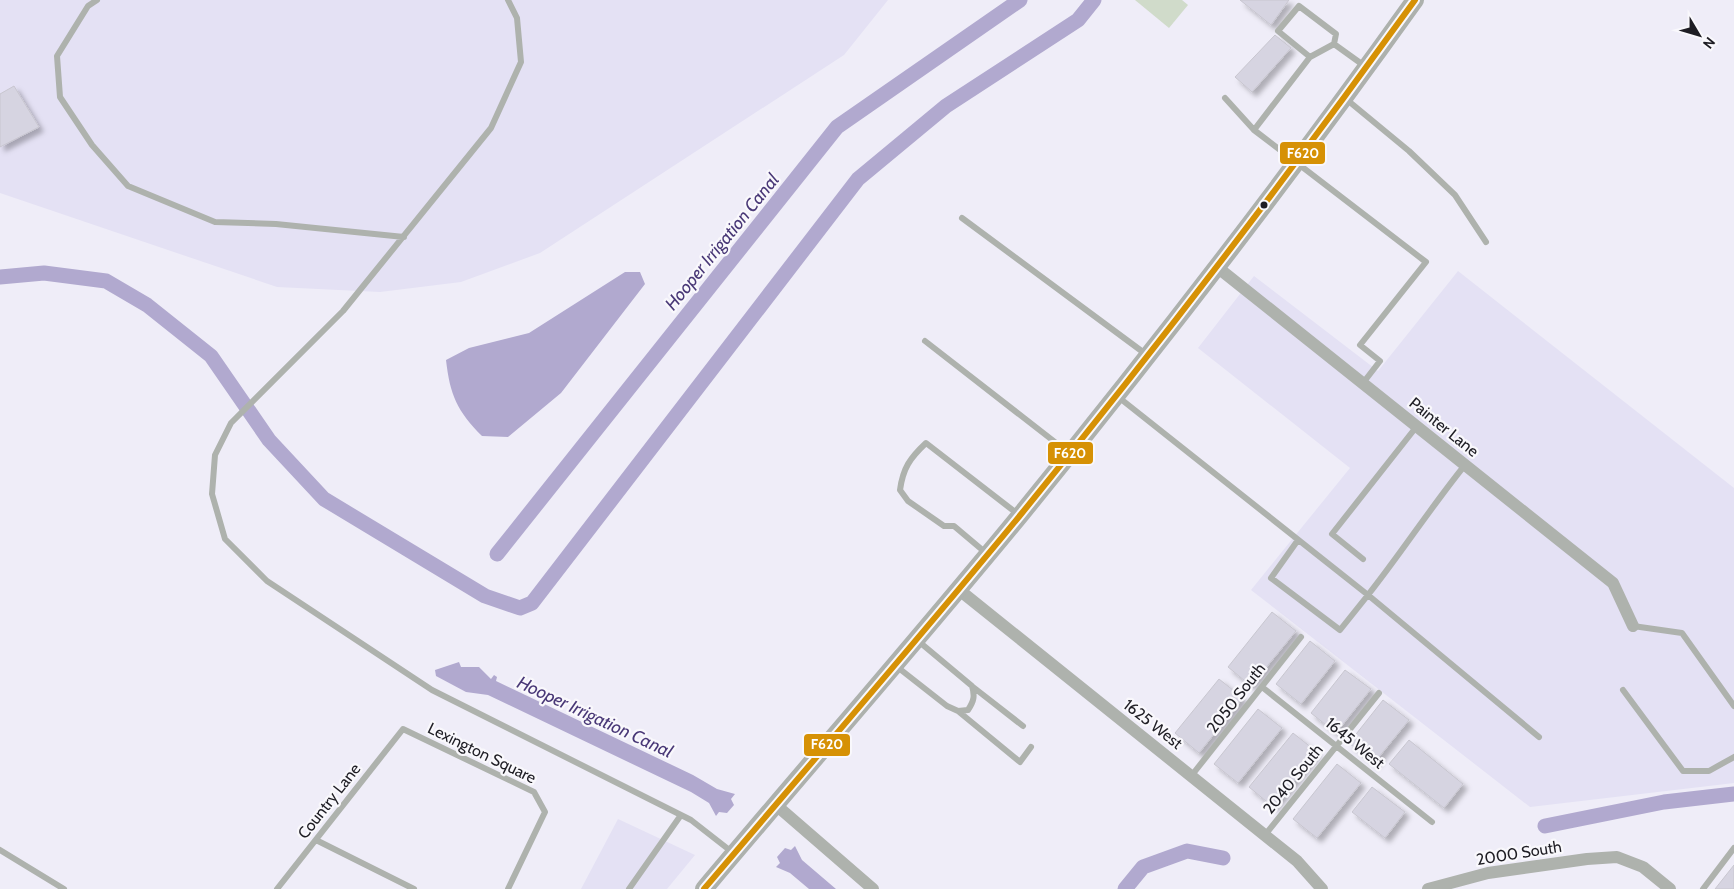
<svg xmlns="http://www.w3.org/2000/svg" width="1734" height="889" font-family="Cabin,sans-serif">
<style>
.built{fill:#e4e1f4}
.green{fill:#d0dbca}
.water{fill:#b1a9cf}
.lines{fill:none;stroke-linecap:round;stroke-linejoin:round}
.canal{stroke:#b1a9cf;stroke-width:15}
.building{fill:#d6d4e1;stroke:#c8c6cf;filter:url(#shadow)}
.service{stroke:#aeb2ad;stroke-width:6}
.minor{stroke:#aeb2ad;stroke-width:12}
.secondary{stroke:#adb1ad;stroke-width:18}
.bus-1-casing{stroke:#f9f8fc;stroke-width:10}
.bus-1{stroke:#d69105;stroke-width:6}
.bus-dot{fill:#1e1d24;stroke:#f9f8fc;stroke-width:2}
.labels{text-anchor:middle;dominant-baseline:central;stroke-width:4.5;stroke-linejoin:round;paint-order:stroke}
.street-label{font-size:16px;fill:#1e1d24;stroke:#f9f8fc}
.water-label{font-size:18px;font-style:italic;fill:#493877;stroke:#f9f8fc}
.line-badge{stroke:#f9f8fc;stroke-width:2}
.badge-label{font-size:14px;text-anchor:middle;font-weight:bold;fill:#fff}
</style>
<defs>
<filter id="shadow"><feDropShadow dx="4.5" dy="4.5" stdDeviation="2.5" flood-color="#0004"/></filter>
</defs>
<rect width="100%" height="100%" fill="#efedf8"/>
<path class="built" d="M0,0h888l-44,55 -304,198 -79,29 -81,10 -103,-5 -277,-94z
M1458,271l276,217v295l-204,24 -279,-217 99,-122 -152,-120 56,-72 124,95z
M618,819l77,36 -28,34h-86z"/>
<path class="green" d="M1135,0h47l6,5 -19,23z"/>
<path class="water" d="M625,272h15l5,12 -84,109 -53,44 -26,-1c-25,-25 -32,-41 -36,-76l23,-12 60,-15z
M459,662l2,5h18l12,12 3,-4 3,2 -1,4 197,94 24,14 18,5 -4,5 3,6 -7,8 -8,-1 -3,4 -7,-13 -18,-11 -203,-97 -22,-3 -30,-16 -1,-6z
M795,846l7,14 34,29h-27l-19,-16 -14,-6 4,-4 -3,-6 8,-9 6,2z"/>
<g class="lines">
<path class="canal" d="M0,277l44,-4 62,8 41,24 64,51 58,84 55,59 161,97 35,12 12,-5 326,-424 88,-73 132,-86 16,-20
M497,554l340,-427 183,-127
M1545,826l119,-24 70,-8
M1125,889l18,-22 44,-16 36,7"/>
</g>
<path class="building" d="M1240,0h49l-18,25z
M1275,35l16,13 -39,44 -17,-15z
M14,86l25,41 -39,20v-53z
M1272,612l24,19 -45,55 -23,-19z
M1310,641l25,20 -34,43 -25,-20z
M1345,670l26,19 -35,44 -25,-20z
M1219,679l24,19 -44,55 -24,-20z
M1383,700l26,20 -35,43 -25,-20z
M1258,709l24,19 -44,55 -24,-19z
M1293,733l24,19 -44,55 -24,-20z
M1409,740l54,44 -19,24 -55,-44z
M1337,764l24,19 -44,55 -24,-19z
M1372,787l33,25 -20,26 -33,-26z
M1734,865v24h-19z"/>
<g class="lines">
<path class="service" d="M97,0l-9,6 -31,50 3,41 32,48 36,41 87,36 61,2 128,13
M508,0l9,18 4,44 -30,66 -148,183 -112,112 -16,32 -3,39 13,45 42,42 165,109 259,130 41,32
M1334,44l-24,13 -32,-26 21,-25 37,28 -2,10 32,23
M1310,57l-56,73 172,132 -66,83 20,16 -17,22
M1225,98l29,32
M1346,99l63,52 46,44 31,47
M962,218l185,137
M925,341l144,112
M1117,396l251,199c34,-43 63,-88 97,-130
M1298,540l-27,38 69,52 28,-35 171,142
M986,553l-32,-27h-10l-36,-25 -8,-11c3,-22 10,-32 26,-47l93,72
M1363,559l-31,-25 85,-108
M1633,626l49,7 52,73
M896,666l51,40 11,5 10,-1c6,-9 7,-14 4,-24l-55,-46
M973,687l50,39
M1262,687l170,135
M1623,690l60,81h26l25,-14
M958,711l62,51 11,-15
M1192,775l109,-138
M1265,835l114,-142
M316,840l98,49
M0,850l64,39
M277,889l126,-160 131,63 11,20 -37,77
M629,889l52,-74
M1703,889l31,-41"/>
<path class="minor" d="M1217,267l396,316 20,43
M958,589l339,272 25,28
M776,805l97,84
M1428,889l60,-16 99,-14 30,-2 26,10 27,22"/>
<path class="secondary" d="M704,889c106,-126 214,-249 318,-376 136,-167 268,-338 393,-513"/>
<defs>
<path id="bus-1" d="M704,889c106,-125 214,-249 318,-376 136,-167 267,-338 393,-513"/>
</defs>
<use href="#bus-1" class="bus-1-casing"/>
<use href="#bus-1" class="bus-1"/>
</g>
<circle class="bus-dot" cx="1264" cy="205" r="4.5"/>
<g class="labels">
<g class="street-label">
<text transform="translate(1444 427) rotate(39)">Painter Lane</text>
<text transform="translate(1236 698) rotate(-52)">2050 South</text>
<text transform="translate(1153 724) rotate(38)">1625 West</text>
<text transform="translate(1355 743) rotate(39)">1645 West</text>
<text transform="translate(482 753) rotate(26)">Lexington Square</text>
<text transform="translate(1293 779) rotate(-51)">2040 South</text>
<text transform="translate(329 801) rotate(-52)">Country Lane</text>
<text transform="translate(1519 853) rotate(-9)">2000 South</text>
</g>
<g class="water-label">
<text transform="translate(722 242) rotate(-51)">Hooper Irrigation Canal</text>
<text transform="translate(595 717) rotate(25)">Hooper Irrigation Canal</text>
</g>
</g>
<g class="line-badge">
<rect x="1279" y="141" width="47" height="24" rx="5" fill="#d69105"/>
<rect x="1047" y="441" width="47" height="24" rx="5" fill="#d69105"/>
<rect x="803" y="733" width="48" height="24" rx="5" fill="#d69105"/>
</g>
<g class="badge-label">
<text x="1303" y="158">F620</text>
<text x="1070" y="458">F620</text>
<text x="827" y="749">F620</text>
</g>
<g transform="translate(1699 35) rotate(128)" stroke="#f9f8fc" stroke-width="4" paint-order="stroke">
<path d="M0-4L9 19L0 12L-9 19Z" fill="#1e1d24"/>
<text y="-8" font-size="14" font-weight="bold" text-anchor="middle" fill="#1e1d24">N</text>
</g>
</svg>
